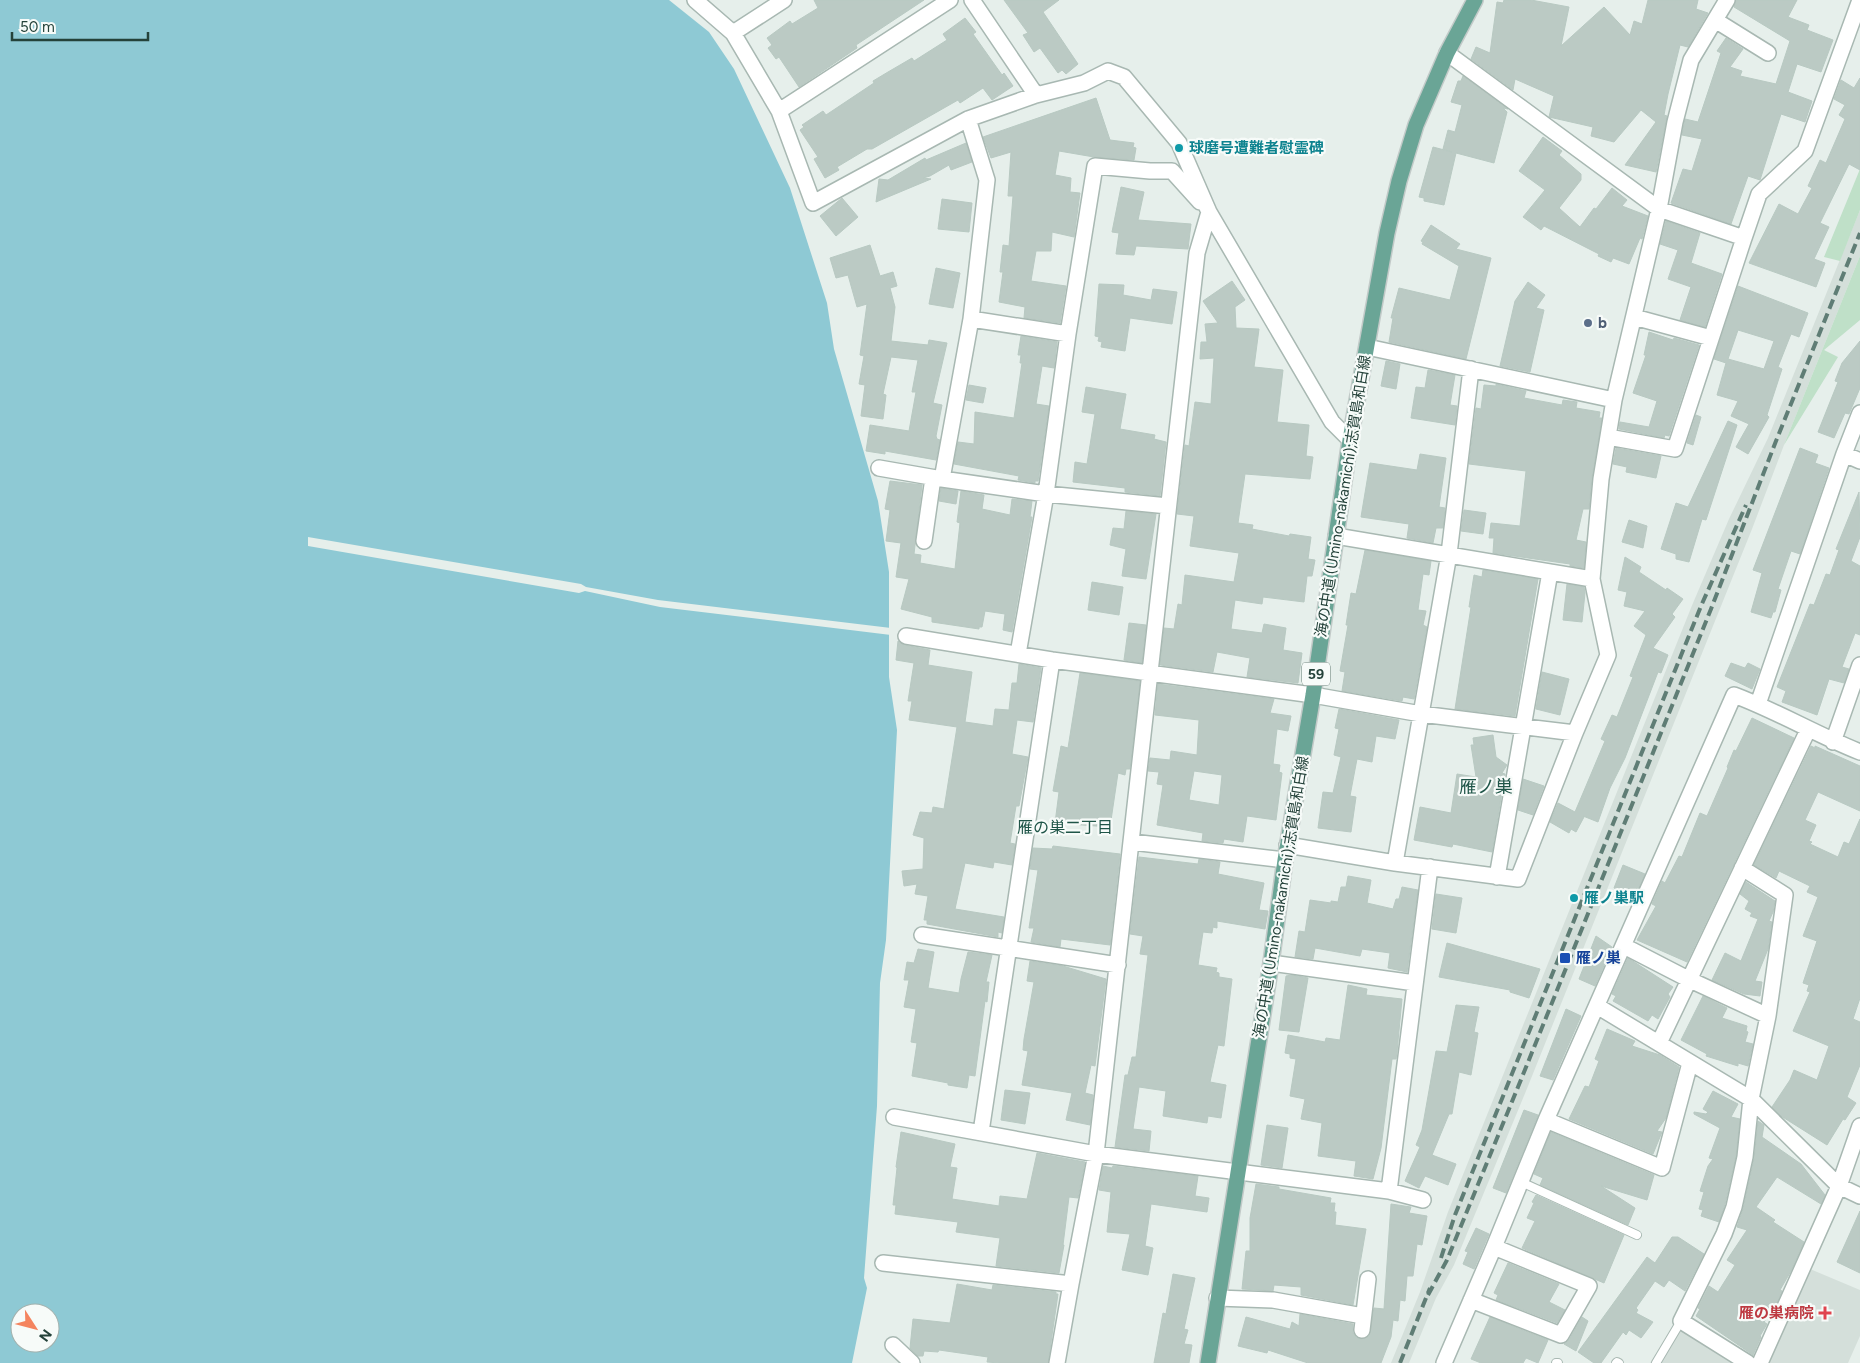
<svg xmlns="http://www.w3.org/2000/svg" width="1860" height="1363" font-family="Figtree,'Noto Sans JP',sans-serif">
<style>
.built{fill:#d4dfda}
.green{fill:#bfe0c8}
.water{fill:#8ec9d4;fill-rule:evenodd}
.pier{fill:#e6efeb}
.building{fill:#bbcac4;stroke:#b8c9c2;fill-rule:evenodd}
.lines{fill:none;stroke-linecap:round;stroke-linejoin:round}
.service-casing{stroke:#a8b8b2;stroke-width:10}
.minor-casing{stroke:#a8b8b2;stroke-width:18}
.primary-casing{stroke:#c2cac8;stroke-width:18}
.service{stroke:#fff;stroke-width:8}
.minor{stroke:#fff;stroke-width:15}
.primary{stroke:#6aa596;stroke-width:15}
.rail{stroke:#5f7d75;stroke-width:4;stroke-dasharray:10 5;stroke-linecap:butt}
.culture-dot{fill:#0f9aa8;stroke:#f7fbf9;stroke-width:2}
.service-dot{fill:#5c6f8a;stroke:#f7fbf9;stroke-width:2}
.transit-dot{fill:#1a4fb4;stroke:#f7fbf9;stroke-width:2}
.health-dot{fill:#e0444e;stroke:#f7fbf9;stroke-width:2}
.labels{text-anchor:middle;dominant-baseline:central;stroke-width:4.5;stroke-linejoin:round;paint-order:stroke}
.shield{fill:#f7fbf9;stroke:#637a73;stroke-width:1}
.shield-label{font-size:14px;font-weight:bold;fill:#24423a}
.culture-label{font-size:15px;font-weight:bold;fill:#0d838f;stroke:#f7fbf9;text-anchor:start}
.service-label{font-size:15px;font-weight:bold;fill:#4e5e75;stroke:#f7fbf9;text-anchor:start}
.street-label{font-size:15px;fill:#24423a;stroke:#f7fbf9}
.transit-label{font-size:15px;font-weight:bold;fill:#164399;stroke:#f7fbf9;text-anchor:start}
.health-label{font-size:15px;font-weight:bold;fill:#be3a42;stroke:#f7fbf9;text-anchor:end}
.neighbourhood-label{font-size:16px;fill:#1f5548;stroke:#f7fbf9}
.quarter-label{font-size:18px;fill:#1f5548;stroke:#f7fbf9}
</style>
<rect width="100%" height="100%" fill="#e6efeb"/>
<path class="built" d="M1860,210v46l-76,189 -32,84 -226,562 -72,174 -18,33 -27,65h-18l29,-71 28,-80 245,-609 36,-84 39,-81z
M1810,1269l50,21v46l-12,27h-79z
M1677,1322l63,41h-90z"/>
<path class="green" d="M1860,169v41l-20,51 -16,-4z
M1860,256v64l-36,30 14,7 -54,88z"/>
<path class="water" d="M0,0h669l40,32 25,37 56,119 37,115 7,46 44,152 11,71v105l8,53 -11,210 -6,43 -3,123 -13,172 3,10 -15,75h-852zM20,1313h30v30h-30z"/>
<path class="pier" d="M308,537l273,47 5,3 72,13 233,28v7l-231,-28 -75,-16 -6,2 -271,-47z"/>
<path class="building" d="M814,0h110l-68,45 1,3 -58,39 -20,-30 -3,2 -8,-11 4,-3 -5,-7 23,-17 2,3 26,-16z
M1004,0h55l-16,12 35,52 -12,10 -4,-4 -4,3 -18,-25 -6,4 -11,-17 5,-2z
M1504,0h27l38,7 -8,39 43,-39 26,28 4,-14 8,3 6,-24h50l-2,9 12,4 -20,34 -8,-2 -12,49 -4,21 3,1 -11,56 -31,-7 31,-43 -15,-12 -27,32 -23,-6 2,-9 -44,-10 5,-21 -39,-17 -2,11 -42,-31 5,-12 14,6 7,-51 6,1z
M1736,0h61l-9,17 21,8 -2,5 26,10 -12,32 -24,-8 -9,28 24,9 -7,21 -24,-8 -21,66 -12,-4 -17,48 -60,-21 12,-34 9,2 10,-32 -20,-4 3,-16 13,3 23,-69 -4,-2 9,-13 17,11 -13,18 12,4 -2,5 36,8 14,-43 -56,-34z
M965,18l11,14 -3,2 29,41 2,-2 9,13 -21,14 -9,-12 -23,15 -2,-3 -86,49h-5l-30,18 2,3 -14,8 -11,-19 4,-2 -18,-27 4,-3 -2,-2 21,-14 3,4 48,-32 -1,-2 15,-9 24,-14 2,3 33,-21 -4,-6z
M1463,76l45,33 -5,-1 4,4 -13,51 -38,-10 -12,52 -20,-4v-3l-5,-1 14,-50 19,5 -9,-3 5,-19 7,2 7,-27 -11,-3 7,-21h3z
M1860,78v92l-11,-6 -29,59 9,4 -15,32 11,4 -9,24 -67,-24 30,-59 19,10 14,-26 -4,-2 12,-26 6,3 19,-44 -6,-4 6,-10 -11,-6 7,-19 13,8z
M1096,98l14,42 24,3 -1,4 3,1 -2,12 -40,-3 -35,-6 -4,24 16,3 -1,14 10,1 -6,44 -22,-5 -1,19h-15l-5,30 35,5 -6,37 -36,-5 1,-11 -26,-5 4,-30h-3l3,-27 6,1 4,-50h-5l3,-44 -20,6 -8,-21z
M1543,137l19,14 -3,4 22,19v6l-22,28 21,19 14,-19 2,1 16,-21 15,12 -5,6 26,10 -6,23 -2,-1 -11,26 -16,-6 -2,4 -13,-6 1,-2 -55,-28 -3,4 -18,-13 22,-27 -26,-19z
M966,143l6,19 -21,8 -2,-5 -19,11 -7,2 8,1 -55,23 3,-23 9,1 37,-22 1,2z
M1121,187l23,5 -6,28 53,4 -3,25 -52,-3 -2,9 -18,-1 3,-21 -7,-1z
M842,198l16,19 -22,19 -16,-20z
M942,199l30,4 -3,29 -31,-3z
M1666,221l34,12 -9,30 31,11 -17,53 -25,-7 11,-33 -23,-8 10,-29 -18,-6z
M1431,225l29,19 -4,5 35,9 -25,101 -77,-17 4,-24h-2l8,-30 51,12 9,-34 -37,-22 1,-2 -2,-1z
M870,245l10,31 13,-4 4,14 -7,2 5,19 -4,34 37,4 1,-5 18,3 -14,60 9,2 -6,31 1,3 3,1 -4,20 -51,-9v3l-19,-3 4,-26 39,6 7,-39h-4l6,-32 -27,-3 -8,37 3,1 -3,24 -22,-3 4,-31 -6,-1 5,-28 -4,-1 7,-51 -10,3 -9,-32 -12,3 -6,-20z
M936,268l24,5 -7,35 -24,-4z
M1232,281l13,19 -10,7 1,21 23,1 -5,38 29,3 -6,52 32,3 -3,31 7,1 -3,22 -65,-5 -7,49 15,2 -1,4 37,7 1,-2 21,3 -3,22 7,1 -3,16h-5l-3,26 -41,-5 -1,7 -27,-4 -4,29 31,4 2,-9 22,4 -3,22 19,3 -4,30 -51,-6 3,-19 -33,-6 -4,20 -53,-7 4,-37 10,1 4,-25 4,1 3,-30 49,7 5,-29 -49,-7 4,-30 -17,-2 8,-69 4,1 6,-44 16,2 3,-46 -14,1 1,-17h6l-2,-18 13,-1 -15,-22z
M1528,282l17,13 -9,13 8,2 -14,62 -30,-6 15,-65z
M1099,284l25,1 -1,10 28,5 2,-11 24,3 -5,32 -42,-6 -5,33 -24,-4 1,-5 -4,-1 1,-4 -4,-1z
M1738,286l70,27 -9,24 -8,-3 -13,33 4,2 -15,46 2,2 -21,37 -12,-7 13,-23 -18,-8 7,-15 -21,-6 9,-32 -12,-4zM1738,330l36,11 -10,28 -36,-10z
M1649,332l24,8 1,-2 25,7 -30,91 -4,-1 -1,3 -45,-9 1,-7 29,5 8,-26 -24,-8 13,-38h-2z
M1021,336l36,6 -3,26 -12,-2 -6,38 13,2 -11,75h-3v2l-17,-3 1,-4 -65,-12 4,-22 16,2 1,-32 39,6 8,-55h-2l1,-8h-3z
M1860,341v47l-11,26 -4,-1 -11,25 -16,-6 20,-50 -3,-1 7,-18z
M1386,361l14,3 -4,25 -15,-3z
M1428,370l27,5 -5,30 7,1 -2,19 -44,-7 5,-31 9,1z
M1496,384l30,7 -2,7 38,7 1,-5 14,2 -1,6 24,4 -1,6h3l-10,60 -3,31h-6l-7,31 10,2 -2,26 -14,-2v-2l-77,-11 1,-15h-5l2,-15 29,3 6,-55 -57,-7 7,-56 5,1 3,-24 12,1z
M969,385l17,3 -3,15 -17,-3z
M1086,387l40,7 -6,35 35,6 -1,4 12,3 -6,54 -35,-4v-4l-52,-6 2,-20 12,2 8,-50 -13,-2z
M1696,415l5,2 -8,28 -6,-2z
M1728,421l9,4 -31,95 -4,-1 -13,43 -13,-3v-5l-15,-5 15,-46 12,4z
M1616,448l45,8 -5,22 -30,-6 1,-5 -14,-3z
M1800,448l18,7 -3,8 14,5 -29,86 -9,-3 -13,38 3,1 -6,22h-2l-2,6 -20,-6 11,-39 -9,-3z
M1420,454l26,4 -7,49 6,1 -2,20h-7l-3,15 -26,-5 2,-14 -48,-7 9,-54 47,7z
M890,481l32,4 -8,69 7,1 -1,8 35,6 5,-46 -3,-1 4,-31 23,4 -2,14 28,6 2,-16 20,2 -2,16h2l-20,115 -9,-2 2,-16 -20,-3 -3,16h-3v2l-47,-7v-5l-31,-8 8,-30 -13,-2 5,-34 -15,-2 4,-31 -5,-1z
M941,488l17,3 -2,13 -17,-3z
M1859,492l1,45 -9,24 9,5v69l-5,-2 -13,34 7,2 -5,14 -15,-4 -12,36 -35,-13 4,-11 -9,-4 33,-83 4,1 12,-31 4,1 9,-25 -3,-1z
M1464,510l22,3 -3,21 -22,-3z
M1126,511l30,3 -10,65 -24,-3 4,-27 -16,-4 3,-17 11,1z
M1629,520l18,6 -4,22 -21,-6z
M1365,550l66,11 -2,14 -6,-1 -5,36 8,1 -3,14 4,2 -13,72 -11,-2 -1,4 -60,-10 3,-19 -5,-1 8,-46h-2l5,-32 5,1z
M1625,557l16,10 -2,5 27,18 1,-2 16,11 -11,15 3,3 -22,31 15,7 -7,18 -3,-1 -33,86 -15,30 -12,34 -15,-6 1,1 -8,15 -5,-3 -2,4 -19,-11 8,-19 17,9 30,-71 -4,-2 11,-24 5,2 16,-40 -3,-1 16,-41 -12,-9 11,-15 -21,-5 3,-14 -9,-2z
M1483,570l55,9 -23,137 -60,-7 16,-102h-2l5,-32 8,2z
M1092,582l31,5 -4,28 -31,-5z
M1567,584l17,3 1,6 -3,29 -19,-2z
M1129,623l17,2 -4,38 -18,-3z
M898,641l6,4 26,5 -2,15 44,7 -7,50 28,4 2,-17 14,1 3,-27h5l2,-19 22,4 -8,54 -16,-2 -5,34 16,3 -9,49h-3l-6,37 5,1 -3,21 -18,-3 -1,6 -28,-5 -10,46 49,8 -2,16 -4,-1v5l-71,-13v-4h-3l4,-24 -13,-2 2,-10 -13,2 -2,-15 21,-2 1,-31 -11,-3 7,-23 12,1 1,-6 11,2 13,-82 -48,-7 3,-19h-4l6,-38 -18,-3z
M1731,663l14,5 3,-5 12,6 -8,20 -27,-13z
M1542,672l27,7 -9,36 -24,-6z
M1080,673l60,8 -10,88h-4l-1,6 -7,-2 -8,54 -55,-4 4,-31 -6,-1 8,-45 7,2z
M1158,684l116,15 -4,14 21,3 -3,15 -11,-2 -4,35 7,1 -1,7 3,1 -6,47 -29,-4 -4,26 -19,-3 -1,4 -21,-2 1,-8 -46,-8 6,-40 -6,-1 2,-12 -11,-1 2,-13 20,2 1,-9 26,4 2,-35 -44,-5zM1194,771l28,4 -3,30 -30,-5z
M1339,709l60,11 -4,19 -19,-3 -4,26 -15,-3 -7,37 6,1 -5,35 -33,-4 5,-36 10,1 8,-36 -7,-2 5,-26 -4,-1z
M1752,718l42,20 -107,224 -50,-22 19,-34 -4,-2 10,-23 3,2 14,-27 3,1 18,-44 7,3 21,-48 -1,-1 7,-17 2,1z
M1493,735l3,22 11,8 -5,8 3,1 -13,78 -39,-8 -1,3 -38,-7 6,-33 31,6 6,-39 19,3 -5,-32h3l-1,-7z
M1811,746l4,2v-2l45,20v45l-42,-19 -13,28 11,5 -7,16 3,1 -2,2 28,13 6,-15 5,2 11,-25v179l-7,21 7,3v43l-13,32 9,6 -11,17 -2,-1 -16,26 -46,-29 -9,-9 18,-27 4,-10 23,10 12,-34 -36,-15 17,-39 -3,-1 2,-6 -6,-2 14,-42 -14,-5 15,-39 -11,-5 3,-6 -31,-15 -3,7 -22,-13z
M1523,779l21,7 -11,29 -15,-5z
M1053,846l67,8 -10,91 -49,-6 -1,8 -29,-5 3,-14h-5l9,-58 -8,-1 3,-21 19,1z
M1139,857l59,7 1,-5 21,3 -2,12 46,9 -5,27 9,1 -3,18 -48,-8v7l-4,-1 -1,6 -9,-1 -5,33 19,3 -1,4 3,1v4l13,2 -8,67 -6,-1 -8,37 16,3 -5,33 -13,-2 -1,7 -44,-7 3,-25 -27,-4 -6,42 18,2 -2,20 -34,-4 10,-72h3l4,-18h4l12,-102 -8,-1 3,-18 -13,-2z
M1623,865l22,9 -10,23 -21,-9z
M1348,876l23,4 -4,23 26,6 3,-10h3l3,-12 16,3 -11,82 -19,-4 2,-15 -28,-4 -2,7 -45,-8 -2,11 -18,-2 4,-26 6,1 5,-32 21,3v-2l7,1 3,-15h5z
M1746,882l29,19 -2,11 -4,9 3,1 -4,27 -13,32 7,1 -2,14 -16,-2 -32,-14 13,-27 16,8 17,-42 -8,-3 2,-3 -7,-4 4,-8 -9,-7z
M1436,894l26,4 -6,35 -24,-4z
M1596,936l16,11 -17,39 -16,-7z
M1447,943l93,26 -11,29 -19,-6v-2l-71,-13z
M918,949l16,3 -6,36 31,5 2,-14 7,-27 24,3 -6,27h3l-2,20 -2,-1 -10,75 -6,-1 -2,13 -19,-3v-2l-36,-7 5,-33 -6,-1 5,-33 -12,-2 5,-27h-5l3,-18 7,1z
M1628,958l45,29 -5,7 2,3 -12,22 -6,-4 -4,6 -35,-20 3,-5 -4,-2z
M1030,961l33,5 43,13 -11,87 -4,-1 -6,28 8,2 -3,30 -24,-5 6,-27 -50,-8 6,-34 -5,-1 1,-11 10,-57 -7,-1z
M1292,975l16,3 -9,54 -20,-2 7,-54z
M1348,985l19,4 -1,6 36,4 -5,53 -1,7h-4l-11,89 -8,31 -19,-3 2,-15 -38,-5 4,-33 -21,-4 4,-20 -15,-3 6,-37 -6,-1v-4l-5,-1 3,-18 37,7 1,-4 14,2z
M1703,996l24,12 -5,10 25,8 -1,5 2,1 -3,10 8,2 -5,22 -10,-3v3l-32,-10 1,-2 -26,-14z
M1456,1005l23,2 -5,25 4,1 -7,42 -12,-3 -7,42h-3l-17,41 24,9 -8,21 -23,-9 -6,12 -14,-7 15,-34 -4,-2 6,-15 14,-79 11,1z
M1566,1009l15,7 -28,64 -13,-4z
M1607,1029l28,12 -3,5 28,9 19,12 -13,51 -9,13 5,1 -9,22 -84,-35 16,-33 4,1 10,-26 -4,-2z
M1005,1090l25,3 -5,31 -24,-4z
M1713,1091l25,13 -7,13 9,2 -4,37 -11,48 -6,18 -18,-6 2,-6 -4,-1 5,-17 -4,-1 8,-25 5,-7 -4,-1 11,-30 -26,-14v-2l12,2 2,-2 -5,-3z
M1524,1110l14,5 -32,78 -13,-5z
M1758,1121l6,4 -2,12 39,27 24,31 -4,9 -44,-27 -21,30 19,13 -2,2 31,20 -13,29 -11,19 2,1 -6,14 -12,17 3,2 -7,12 1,1 -8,18 -57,-39 4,-7 -2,-1 11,-22 9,6 17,-27 -8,-5 20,-30 -10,-3 6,-18 11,-50z
M1267,1125l21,3 -6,40 -21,-3z
M901,1132l54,12 -5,23 7,1 -5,31 47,7 1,-10 27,3 10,-46 48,9 -7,36 -9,-1 -6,48h1l-5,28 -63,-7 4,-28 -44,-6 2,-10 -63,-8 1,-9h-3l4,-37 -1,-1z
M1551,1132l103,43 -7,25 -46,-14 34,22 -7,17 -88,-40 3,-7 -9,-4z
M1103,1166l9,2 1,-2 85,10 -3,20 14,2 -2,14 -56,-8 -6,42 8,2 -5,27 -26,-5 8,-36 -23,-2 4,-40 -12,-2z
M1256,1184l23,3v2l52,9 -1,5h5l-1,9h2l-1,13 31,4 -13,76 -52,-10v-8l-27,-2 -1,6 -31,-2 4,-38h4v-33z
M1536,1195l88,40 -20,48 -82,-35 13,-27 -8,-3 7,-15 -2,-1z
M1391,1204l20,3 -2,6 18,3 -5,29 -5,-1 -4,32h-6l-2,25 -5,-1 -2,21 -5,-1 -2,17 -10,26h-73l-40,-13 -1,3 -29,-7 8,-29 44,12 2,-7 7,4 1,-12 53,10v9l3,4 5,2 8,-3 5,-28 10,1z
M1860,1211v62l-23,-11z
M1476,1228l13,6 -15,35 -11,-5 5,-12 -3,-1z
M1672,1237h6l26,17 -19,37 -16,-11 -5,7 -9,-6 -19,27 2,2 -2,3 17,9 -12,16 -12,-8 -3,5 -3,-3 -22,31h-7l-16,-11 69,-95 8,6z
M1508,1263l51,21 -10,18 16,8 -8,13 -61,-23 2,-5 -4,-2z
M1173,1274l22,4 -11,51 4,1 -4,14 8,1 -3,18h-35l9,-50 3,1z
M957,1284l35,6 1,-5 63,7v2h2l-10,69h-49l-12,-1 1,-5 -49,-7 -1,2 -14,-1 -1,5h-5l-8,-8 3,-29 37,4z
M1490,1317l58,23 -10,23 -12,-5 -3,5h-42l-10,-4z
M1582,1317l6,4 -12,30 -12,-7 5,-4z"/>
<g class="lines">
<defs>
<path id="service" d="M1521,1182l116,53
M1556,1363h2
M1616,1363l1,-1 2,1
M1656,1363l25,-42"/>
<path id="minor" d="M695,0l38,33 46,78 34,92 155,-84 68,-24 48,-12 24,-12 16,6 55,66 30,69 123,210 18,18
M972,0l64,95
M1715,20l53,33
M733,33l51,-33
M1447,53l212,156 85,29 -69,211 -67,-12
M779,111l171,-111
M968,119l19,61 -16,139 -29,160 104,15 122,12
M1744,238l15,-44 46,-43 55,-151
M1634,317l77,21
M971,319l97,15
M1367,347l247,53
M1844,454l16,-41
M879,468l63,11
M1336,536l256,43
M924,541l9,-63
M906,636l146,24 261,35 108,19 154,19
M1018,654l28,-160 22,-160 27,-168 55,5h22l28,31
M1758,704l86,-250 16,7
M1833,742l27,-77
M1132,842l153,18
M1287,845l108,18 123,16 57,-146 33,-78 -16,-76 9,-100 13,-79 45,-191 16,-87 16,-62 36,-60
M1395,863l54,-309 22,-185
M1742,868l43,27 -17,121 -17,83 -6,58 -11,50 -10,27 -43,87 67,42
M1497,877l53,-305
M922,935l196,30
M1624,946l64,33 80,37
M1271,963l144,20
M1597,1006l154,93 88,87 21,10
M1659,1043l149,-313
M894,1117l202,37 293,37 34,9
M1546,1120l116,48 28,-105
M981,1132l71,-472
M1389,1191l41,-324
M883,1263l188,21
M1217,1298l56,2 90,16
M1471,1300l90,35 28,-49 -95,-39
M1362,1330l6,-51
M893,1345l19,18
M1057,1363l14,-79 25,-130 101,-901 12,-41
M1444,1363l50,-116 52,-127 188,-425c43,16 83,40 126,57
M1760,1363l79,-177 21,-60"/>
<path id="primary" d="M1208,1363l63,-400 14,-103 28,-165 37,-255 37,-207 12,-52 17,-56 31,-72 28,-53"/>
</defs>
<use href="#service" class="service-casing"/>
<use href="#minor" class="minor-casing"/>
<use href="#primary" class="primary-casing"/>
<use href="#service" class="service"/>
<use href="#minor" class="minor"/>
<use href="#primary" class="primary"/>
<path class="rail" d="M1441,1258l14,-43 246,-609 45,-101
M1428,1295l19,-35 71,-173 193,-478 65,-168 84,-208
M1400,1363l30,-75"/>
</g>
<g class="culture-dot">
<circle cx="1179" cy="148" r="5"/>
<circle cx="1574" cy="898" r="5"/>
</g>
<circle class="service-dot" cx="1588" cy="323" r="5"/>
<rect class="transit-dot" x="1559" y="952" width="12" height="12" rx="2.5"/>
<path class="health-dot" d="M1822.5 1305.5h5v5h5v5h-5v5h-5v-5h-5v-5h5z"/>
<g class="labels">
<rect class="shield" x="1302" y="662.5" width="28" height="23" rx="4"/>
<g class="shield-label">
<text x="1316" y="674">59</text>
</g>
<g class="culture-label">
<text x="1189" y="148">球磨号遭難者慰霊碑</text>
<text x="1584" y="898">雁ノ巣駅</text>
</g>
<g class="service-label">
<text x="1598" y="323">b</text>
</g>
<g class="street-label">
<text transform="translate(1343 496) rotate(-81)">海の中道 (Umino-nakamichi);志賀島和白線</text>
<text transform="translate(1281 897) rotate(-81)">海の中道 (Umino-nakamichi);志賀島和白線</text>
</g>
<g class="transit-label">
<text x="1576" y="958">雁ノ巣</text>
</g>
<g class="health-label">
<text x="1814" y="1313">雁の巣病院</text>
</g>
<g class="neighbourhood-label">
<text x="1065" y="827">雁の巣二丁目</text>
</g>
<g class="quarter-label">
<text x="1486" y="787">雁ノ巣</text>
</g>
</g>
<g transform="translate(35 1328) rotate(126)"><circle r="24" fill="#f7fbf9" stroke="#a3b1ad"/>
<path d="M0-4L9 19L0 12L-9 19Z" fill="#f4845f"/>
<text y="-8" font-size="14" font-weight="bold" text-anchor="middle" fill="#24423a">N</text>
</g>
<path d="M12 32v8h136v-8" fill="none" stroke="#24423a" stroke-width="2.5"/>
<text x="20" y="32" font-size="15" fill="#24423a" stroke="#f7fbf9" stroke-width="4" paint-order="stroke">50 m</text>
</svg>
